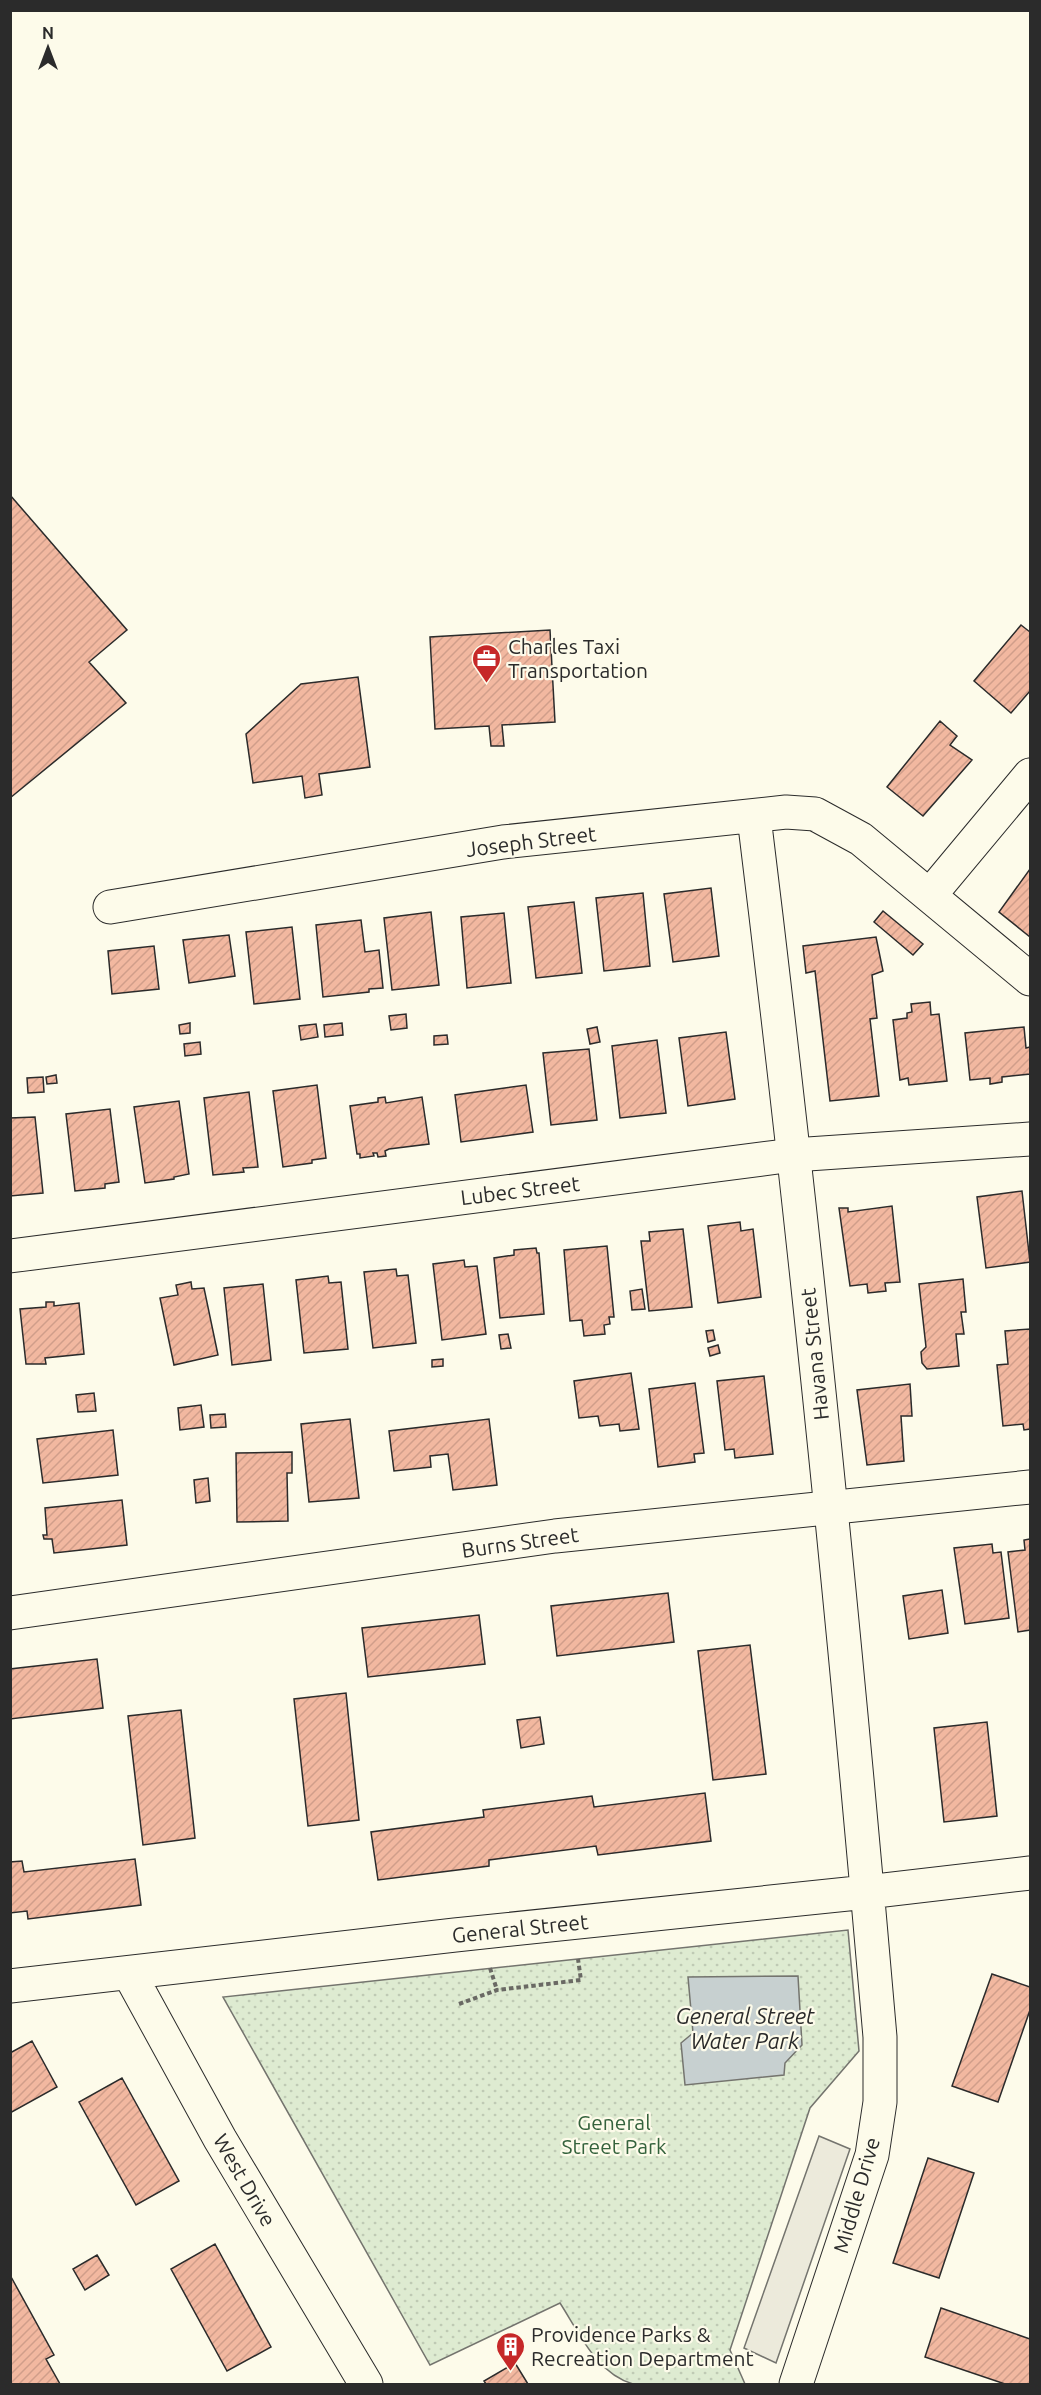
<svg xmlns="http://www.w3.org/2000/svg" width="1041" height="2395" font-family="Ubuntu,sans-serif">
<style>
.park{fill:url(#park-dots);stroke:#74746e;stroke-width:1.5}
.parking{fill:#eceadb;stroke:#74746e;stroke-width:1.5}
.water{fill:#c7d0d0;stroke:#74746e;stroke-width:1.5}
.building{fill:url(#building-hatch);stroke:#2b2b2b;stroke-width:1.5}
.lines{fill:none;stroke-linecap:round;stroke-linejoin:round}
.street-casing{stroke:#2b2b2b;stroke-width:35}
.secondary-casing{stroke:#2b2b2b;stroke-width:35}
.path{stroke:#6a6964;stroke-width:4;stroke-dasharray:4.5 3;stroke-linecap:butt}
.street{stroke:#fdfbea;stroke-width:33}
.secondary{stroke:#fdfbea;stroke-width:33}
.labels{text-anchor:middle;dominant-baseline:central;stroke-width:4.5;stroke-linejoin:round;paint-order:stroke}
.poi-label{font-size:21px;fill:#2b2b2b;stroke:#fdfbea;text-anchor:start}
.street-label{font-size:21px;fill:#2b2b2b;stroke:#fdfbea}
.park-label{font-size:21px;fill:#34623c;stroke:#fdfbea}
.water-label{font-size:22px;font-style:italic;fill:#2b2b2b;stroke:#fdfbea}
</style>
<defs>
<pattern id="park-dots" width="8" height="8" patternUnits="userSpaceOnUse" patternTransform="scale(1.5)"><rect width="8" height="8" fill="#deebd1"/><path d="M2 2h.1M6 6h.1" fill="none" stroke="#bfcab4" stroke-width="1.8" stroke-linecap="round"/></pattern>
<pattern id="building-hatch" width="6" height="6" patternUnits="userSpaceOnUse" patternTransform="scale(1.5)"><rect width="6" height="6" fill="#f2b8a0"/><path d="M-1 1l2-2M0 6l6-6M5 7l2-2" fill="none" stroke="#d09e8a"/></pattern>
</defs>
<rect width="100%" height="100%" fill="#fdfbea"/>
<path class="park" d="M848,1930l11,121 -49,57 -80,242 15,34h-112c-37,-11 -53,-50 -73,-81l-130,62 -207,-368z"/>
<path class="parking" d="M819,2136l31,13 -74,214 -32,-15z"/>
<path class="water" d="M798,1976l4,69 -17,18 -1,12 -99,10 -4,-42 12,-10 -5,-56z"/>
<path class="building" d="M10,495l117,135 -38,32 37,41 -116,95z
M1021,625l9,7v59l-19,22 -37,-32z
M550,630l5,92 -53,3 2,21h-13l-2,-20 -54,3 -5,-92z
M358,677l12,90 -51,7 3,21 -17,3 -3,-22 -49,7 -7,-49 55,-50z
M940,721l17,15 -7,9 22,15 -49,56 -36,-29z
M1030,869v68l-31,-25z
M711,888l8,68 -46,6 -9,-68z
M643,893l7,73 -46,5 -8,-73z
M574,902l8,71 -46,5 -8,-71z
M883,911l40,33 -10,11 -39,-33z
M431,912l8,73 -47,5 -8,-72z
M504,913l7,70 -44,5 -6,-71z
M361,920l4,32 14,-2 4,38 -14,1v3l-46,5 -7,-72z
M292,927l8,72 -46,5 -8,-72z
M229,935l6,41 -46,7 -6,-43z
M876,937l7,34 -11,4 5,43 -7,1 9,77 -49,5 -15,-130 -9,2 -3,-27z
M154,946l5,43 -47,5 -4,-43z
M930,1002l1,13 8,-1 8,67 -38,4 -1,-7 -8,2 -7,-60 14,-2v-5l5,-1 -1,-8z
M406,1014l1,14 -16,2 -2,-14z
M190,1023v10l-10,1 -1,-9z
M342,1023l1,12 -18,2 -1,-12z
M316,1024l2,13 -17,3 -2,-14z
M597,1027l3,15 -10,2 -3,-15z
M1024,1027l2,21 4,-1v27l-28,3v5l-12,2v-6l-20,2 -5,-47z
M726,1032l9,67 -47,7 -9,-68z
M447,1035l1,9 -14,1v-9z
M657,1040l9,73 -46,5 -8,-72z
M200,1042l1,12 -16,2 -1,-12z
M589,1049l8,71 -46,5 -8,-72z
M56,1075l1,8 -10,1 -1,-7z
M43,1077l1,15 -16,1 -1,-15z
M317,1085l9,73 -14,2v3l-29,4 -10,-76z
M526,1085l7,47 -72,10 -6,-47z
M249,1092l9,75 -15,1 1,4 -31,3 -9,-77z
M385,1097l1,6 36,-6 7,47 -40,5 -4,2 1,5 -8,1 -1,-4h-4l1,3 -14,2v-4h-3l-7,-48 28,-4v-4z
M179,1101l10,73 -15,3v2l-29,4 -11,-76z
M110,1109l9,73 -14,2v4l-30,3 -9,-77z
M35,1117l8,76 -33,3v-78z
M1022,1191l8,71 -44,6 -9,-71z
M892,1206l8,76 -15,1 1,8 -18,2 -1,-9 -17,2 -11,-78h9v4z
M740,1222l1,9 12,-2 8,68 -43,6 -10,-77z
M683,1229l9,78 -43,4 -8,-70h9l-1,-9z
M607,1246l7,71h-5l1,7 -6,1 1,9 -21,2 -2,-16 -12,1 -6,-71z
M536,1248l1,5h2l5,61 -44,4 -6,-60 20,-3v-5z
M464,1260l1,7 12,-1 9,68 -44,6 -9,-76z
M396,1269l1,7 11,-1 8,68 -43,5 -9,-76z
M328,1276l1,7 12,-1 7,67 -44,4 -8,-73z
M963,1279l3,33h-5l3,22h-8l3,32 -32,3 -5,-6 -1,-11 5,-5 -7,-63z
M191,1282l1,7 12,-1 14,67 -44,10 -14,-67 18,-3 -2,-10z
M263,1284l8,76 -39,5 -8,-77z
M642,1289l3,20 -13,1 -2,-19z
M46,1302h8v4l25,-3 5,51 -39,4 1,6h-20l-6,-55 26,-2z
M1030,1329v100l-6,1 -1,-6 -20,2 -6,-61 11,-1 -3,-33z
M713,1330l2,10 -7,2 -2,-11z
M508,1334l3,14 -10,1 -2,-14z
M718,1345l2,8 -10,3 -2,-8z
M443,1359v7l-11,1v-7z
M631,1373l8,56 -19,2 -1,-7 -19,2 -2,-10 -19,2 -5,-37z
M764,1376l9,78 -38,4 -1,-9 -9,1 -8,-69z
M695,1383l9,70 -10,1 1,8 -37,5 -9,-78z
M910,1384l2,32h-11l3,45 -37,4 -10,-75z
M94,1393l2,18 -18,1 -2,-17z
M201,1405l3,22 -24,3 -2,-22z
M225,1414l1,13 -15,1 -1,-13z
M350,1419l9,79 -50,4 -8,-78z
M489,1419l8,66 -44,5 -5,-36 -18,2 1,11 -37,4 -5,-40z
M113,1430l5,45 -75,8 -6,-44z
M292,1452v21h-5l1,48 -51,1 -1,-69z
M208,1478l2,23 -14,2 -2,-23z
M122,1500l5,45 -73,8 -2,-14h-8l-1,-4h4l-2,-27z
M1030,1539v91l-12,2 -10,-80 17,-2 -1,-10z
M992,1544l1,9 8,-1 8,66 -44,6 -11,-76z
M942,1590l6,43 -39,6 -6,-43z
M668,1593l6,49 -117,14 -6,-50z
M479,1615l6,49 -117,13 -6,-49z
M750,1645l16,129 -53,6 -15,-129z
M97,1659l6,49 -93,11v-50z
M346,1693l13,127 -51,6 -14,-127z
M181,1710l14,128 -52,7 -15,-129z
M540,1717l4,27 -23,4 -4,-28z
M987,1722l10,94 -53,6 -10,-94z
M705,1793l6,48 -113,14 -2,-9 -107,14v6l-111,14 -7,-48 113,-15 -1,-7 109,-14 2,11z
M135,1859l6,46 -113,14 -1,-8 -17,2v-51l12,-1 2,11z
M992,1974l38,13v23l-32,92 -46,-16z
M32,2041l25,46 -47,26v-60z
M122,2078l57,103 -43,24 -57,-103z
M928,2158l46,15 -35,105 -46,-15z
M215,2244l56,103 -44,24 -56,-102z
M97,2255l12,20 -24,15 -12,-21z
M10,2275l44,80 -8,4 14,25h-50z
M941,2308l89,31v45h-25l-80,-27z
M515,2363l13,21h-42l-2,-3z"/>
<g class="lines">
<defs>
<path id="street" d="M754,817c50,406 91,813 126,1220v65l-8,53 -76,229
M930,895l100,-120
M110,907l393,-65 283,-30 29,2 46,25 169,140
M129,1973l91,166 146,245
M10,1986l445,-51 412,-43 163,-19"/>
<path id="secondary" d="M10,1256l783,-101 237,-16
M10,1613l545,-77 475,-49"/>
</defs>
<use href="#street" class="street-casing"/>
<use href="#secondary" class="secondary-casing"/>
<path class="path" d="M490,1968l7,22
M459,2004l38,-14 84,-10 -3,-21"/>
<use href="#street" class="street"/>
<use href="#secondary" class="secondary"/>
</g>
<defs>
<symbol id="office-pin" viewBox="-11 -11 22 30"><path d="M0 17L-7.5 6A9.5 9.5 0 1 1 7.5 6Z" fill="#c62828" stroke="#fdfbea"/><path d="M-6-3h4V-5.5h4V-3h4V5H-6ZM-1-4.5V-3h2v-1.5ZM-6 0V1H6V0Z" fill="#fff"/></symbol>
<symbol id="building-pin" viewBox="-11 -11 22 30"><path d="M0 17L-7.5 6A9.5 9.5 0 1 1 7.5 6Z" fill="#c62828" stroke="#fdfbea"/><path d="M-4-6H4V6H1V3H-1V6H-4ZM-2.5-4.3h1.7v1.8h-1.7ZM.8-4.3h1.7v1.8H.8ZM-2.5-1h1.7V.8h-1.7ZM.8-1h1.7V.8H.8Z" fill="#fff"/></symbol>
</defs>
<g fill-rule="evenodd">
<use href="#office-pin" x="470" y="642" width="33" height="45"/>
<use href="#building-pin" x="494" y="2330" width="33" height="45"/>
</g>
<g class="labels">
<g class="poi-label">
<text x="508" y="646">Charles Taxi<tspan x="508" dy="24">Transportation</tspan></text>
<text x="531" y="2334">Providence Parks &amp;<tspan x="531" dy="24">Recreation Department</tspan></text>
</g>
<g class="street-label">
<text transform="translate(531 841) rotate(-7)">Joseph Street</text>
<text transform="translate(520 1190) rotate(-7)">Lubec Street</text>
<text transform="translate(814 1354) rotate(-96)">Havana Street</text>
<text transform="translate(520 1542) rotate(-8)">Burns Street</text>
<text transform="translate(520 1928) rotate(-6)">General Street</text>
<text transform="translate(245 2180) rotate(60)">West Drive</text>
<text transform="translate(856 2195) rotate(-74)">Middle Drive</text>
</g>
<g class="park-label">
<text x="614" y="2122">General<tspan x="614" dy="24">Street Park</tspan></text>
</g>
<g class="water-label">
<text x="745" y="2015">General Street<tspan x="745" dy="25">Water Park</tspan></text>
</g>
</g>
<rect width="1041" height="2395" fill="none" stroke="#2b2b2b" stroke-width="24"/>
<g transform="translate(48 48)" stroke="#fdfbea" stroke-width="4.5" paint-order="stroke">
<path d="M0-4.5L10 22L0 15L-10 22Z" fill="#2b2b2b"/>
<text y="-9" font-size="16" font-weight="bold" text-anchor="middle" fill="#2b2b2b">N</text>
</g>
</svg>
